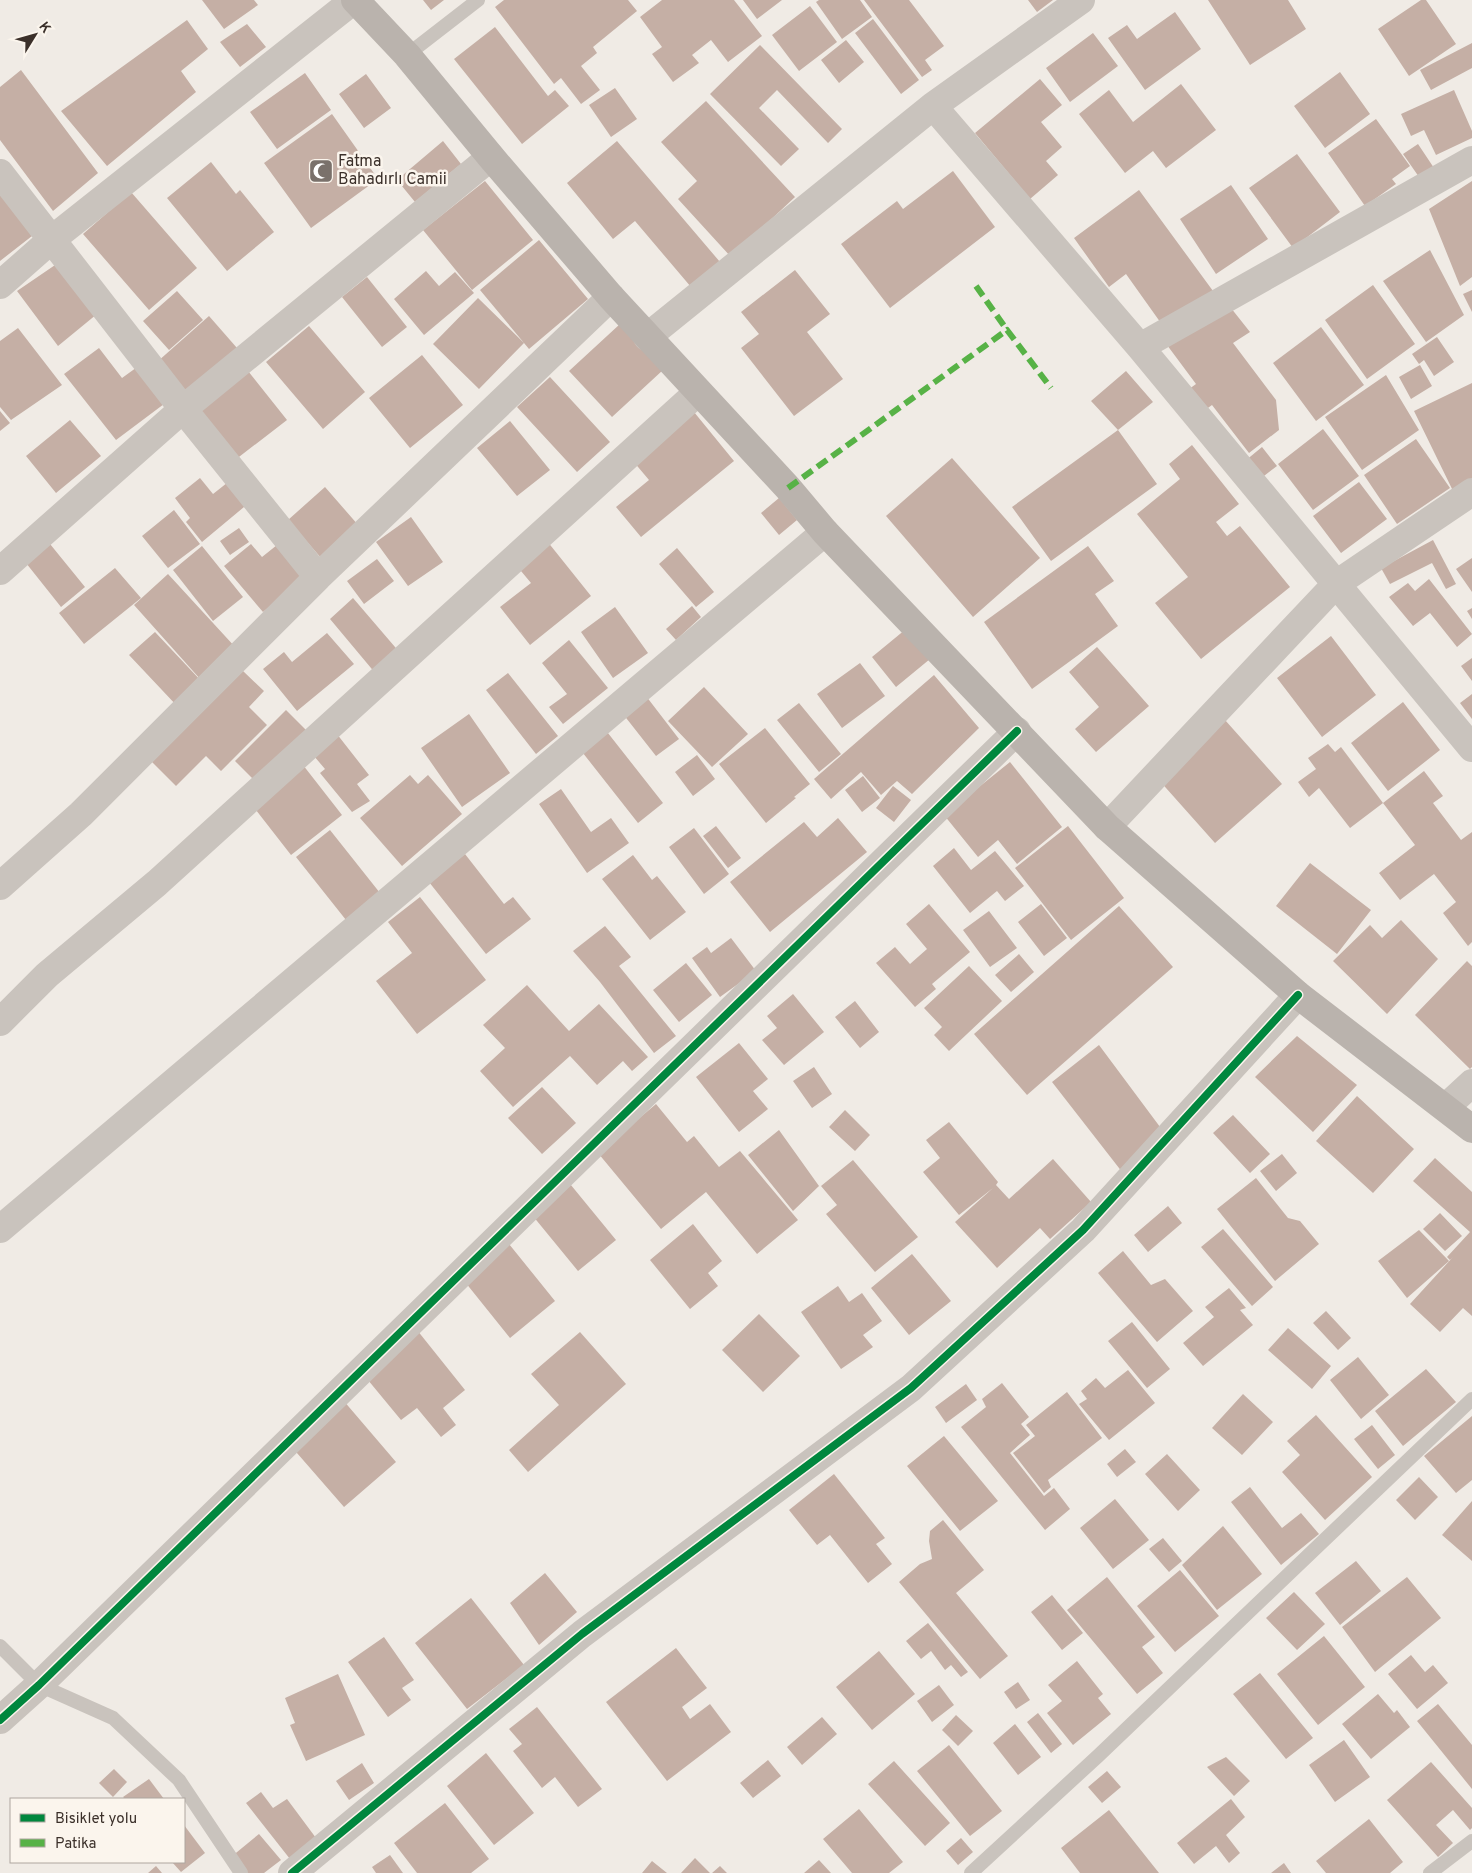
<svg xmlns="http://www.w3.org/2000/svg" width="1472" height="1873" font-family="Overpass,sans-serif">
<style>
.building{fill:#c5afa5}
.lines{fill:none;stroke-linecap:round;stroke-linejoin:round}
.service{stroke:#c9c3bd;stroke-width:14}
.minor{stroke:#c9c3bd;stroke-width:28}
.secondary{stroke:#bab3ad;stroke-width:28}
.quiet{stroke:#57b246;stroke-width:6;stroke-dasharray:12 6;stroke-linecap:butt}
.cycleway-casing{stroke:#fbf5ed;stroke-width:11}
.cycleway{stroke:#00873e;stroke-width:8}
.labels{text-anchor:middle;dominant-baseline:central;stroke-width:5;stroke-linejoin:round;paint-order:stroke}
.poi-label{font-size:16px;fill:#3b302a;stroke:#fbf5ed;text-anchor:start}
</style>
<rect width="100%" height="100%" fill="#f0ebe5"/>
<path class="building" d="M202,0h52l4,5 -34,24z
M423,0h21l-13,10z
M504,0h124l9,11 -44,36 4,6 -16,13 19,24 -19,14 -20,-26 -7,6 -59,-77z
M662,0h72l28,36 -34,26 -17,-22 -19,15 7,8 -26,19 -21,-28 10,-7 -22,-30z
M743,0h39l-25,19z
M819,0h41l12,17 -30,22 -26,-37z
M864,0h45l35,46 -19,14 7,10 -10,7z
M1028,0h25l-16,12z
M1208,0h80l18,29 -56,36z
M1421,0h5l30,44 -47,32 -31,-47z
M810,6l27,36 -38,29 -27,-36z
M1175,12l26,37 -56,41 -37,-52 19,-13 10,14z
M873,19l46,61 -18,14 -46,-61z
M187,20l21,29 -27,22 15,21 -89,74 -46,-55z
M247,24l19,23 -26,20 -20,-25z
M495,27l53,69 7,-6 14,16 -47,38 -68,-85z
M1093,33l25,33 -48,36 -24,-34z
M846,40l18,22 -25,21 -18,-23z
M1472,43v25l-41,22 -11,-20z
M760,45l82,84 -14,14 -51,-53 -18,18 40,41 -18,17 -71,-72z
M21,70l77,103 -45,38 -53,-71v-53z
M1340,72l30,42 -45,34 -31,-42z
M305,73l26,37 -54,39 -27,-37z
M366,74l25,34 -27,20 -25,-34z
M1040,79l22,26 -21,17 21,25 -16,14 12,14 -28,24 -55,-66z
M1181,84l35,46 -50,38 -13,-17 -28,22 -46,-59 30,-24 24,32z
M615,88l22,31 -26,18 -22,-32z
M1454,90l18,41v7l-36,17 -12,-25 -13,6 -10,-22z
M706,101l89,96 -64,60 -53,-58 19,-18 -36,-39z
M332,114l46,65 -67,49 -47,-65z
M1376,119l34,47 -18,13 4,5 -31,22 -37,-53z
M443,141l18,23 -46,38 -18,-22z
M617,141l103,121 -29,25 -56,-66 -22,18 -46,-56z
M1418,144l16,24 -15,9 -16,-23z
M1297,154l43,58 -47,36 -44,-60z
M211,162l25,32 4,-4 34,42 -47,39 -60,-73z
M953,171l42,56 -105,81 -49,-64 56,-43 6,8z
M485,181l48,59 -61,50 -49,-60z
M1472,181v96l-12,9 -31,-77z
M1231,185l37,54 -52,35 -36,-55z
M1139,190l74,101 -50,35 -37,-52 -17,13 -35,-49z
M0,192l32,44 -32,25z
M131,192l66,76 -48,42 -66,-76z
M539,240l49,59 -59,50 -49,-59z
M1430,250l34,65 -38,27 -43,-61z
M58,263l39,51 -39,32 -41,-55z
M795,270l35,44 -23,18 36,47 -49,37 -53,-68 18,-14 -18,-22z
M426,271l13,15 16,-14 19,21 -50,42 -30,-36z
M367,277l40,50 -25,20 -40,-50z
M1373,285l42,59 -48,35 -42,-59z
M1472,290v22l-9,-18z
M177,291l26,29 -34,30 -26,-29z
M478,298l46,45 -45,46 -46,-45z
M1227,303l23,29 -17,11 43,57 3,30 -30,23 -37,-48 -11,8 -16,-21 11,-8 -29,-39z
M209,316l28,32 -53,46 -27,-32z
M620,324l43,46 -51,47 -43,-46z
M309,326l56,66 -42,37 -57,-67z
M1321,327l43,58 -48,36 -43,-58z
M18,328l44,57 -51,35 -11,-13v-66z
M1437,337l17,25 -20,14 -10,-16 -5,4 -7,-10z
M99,348l23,30 18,-13 28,36 -52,39 -52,-66z
M422,355l41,50 -53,43 -41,-50z
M1420,365l12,21 -21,13 -12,-22z
M248,371l39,49 -52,40 -38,-49z
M1126,371l27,31 -35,28 -27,-29z
M1386,375l33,55 -57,40 -37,-53z
M550,377l60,65 -33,30 -60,-65z
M1472,383v104l-17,8 -41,-84z
M0,411l10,12 -10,8z
M694,412l40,49 -93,76 -25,-30 33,-27 -16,-19z
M70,420l31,36 -45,37 -30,-37z
M510,421l40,49 -33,26 -40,-48z
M1323,429l36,47 -46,34 -35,-46z
M1118,430l39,54 -106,77 -39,-54z
M1416,439l34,49 -53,36 -33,-49z
M1192,445l47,59 -23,18 11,14 13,-10 50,61 -89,72 -46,-56 33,-26 -51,-63 43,-35 -11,-15z
M1262,447l15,19 -17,13 -15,-18z
M952,458l88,100 -67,59 -87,-101z
M200,478l13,16 19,-15 18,23 -48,40 -16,-20 4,-4 -15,-20z
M1359,482l28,37 -46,34 -28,-37z
M325,487l34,39 -37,33 -34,-39z
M779,498l18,22 -18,15 -18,-22z
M174,510l26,34 -32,24 -26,-32z
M411,517l32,45 -35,24 -32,-44z
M239,528l10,14 -19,13 -10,-14z
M1433,540l23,44 -10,5 -14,-26 -42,21 -9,-16z
M547,541l44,55 -61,49 -30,-38 31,-24 -15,-18z
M50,544l35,43 -24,20 -35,-44z
M251,544l11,13 15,-12 28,32 -42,35 -39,-46z
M202,546l41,51 -30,24 -40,-51z
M1088,546l26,35 -19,13 23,32 -86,63 -48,-67z
M677,548l37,44 -18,15 -37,-43z
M1472,558v34l-16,-23z
M377,559l17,22 -30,23 -17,-23z
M115,568l26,30 -57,46 -25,-31z
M168,574l68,74 -35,32 -67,-75z
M1429,579l43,55 -15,13 -27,-34 -17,13 -24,-29 19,-14 7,8z
M353,598l48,56 -25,20 -46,-55z
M692,606l9,11 -25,23 -10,-11z
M615,607l33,46 -35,25 -32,-46z
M1472,608v11l-5,-8z
M906,629l24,30 -34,28 -24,-30z
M155,632l49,52 -26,23 -49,-52z
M327,633l27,31 -57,47 -34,-42 21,-17 8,10z
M1331,636l45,59 -54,42 -45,-59z
M569,640l39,48 -45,36 -14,-17 18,-13 -25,-31z
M1097,647l52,59 -53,46 -21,-23 24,-22 -30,-35z
M1472,658v23l-11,-15z
M860,663l25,33 -43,32 -25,-34z
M243,671l21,20 -15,16 18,18 -46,46 -15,-15 -30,30 -24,-24z
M508,673l50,63 -22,18 -50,-64z
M934,675l45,53 -67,66 -15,-13 -16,14 -20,-23 -30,27 -17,-20z
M704,687l44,47 -36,33 -44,-46z
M1472,694v25l-12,-16z
M646,696l33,43 -23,17 -33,-42z
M1403,702l37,48 -52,41 -37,-48z
M799,703l42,51 -22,18 -42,-52z
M286,710l21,21 -51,51 -21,-21z
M469,714l41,59 -48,34 -41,-59z
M1225,720l57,64 -67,59 -57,-64z
M604,728l59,75 -25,20 -59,-75z
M765,728l45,56 -16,13 2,1 -30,25 -47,-59z
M333,729l36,46 -12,9 13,17 -18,11 -32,-39 5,-4 -17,-20z
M1328,744l7,8 6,-5 42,56 -33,25 -31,-40 -10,9 -11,-15 18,-13 -8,-11z
M697,755l18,24 -22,17 -18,-24z
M1010,762l52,65 -45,37 -19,-24 -20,17 -34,-42z
M303,765l39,50 -51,40 -39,-50z
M1424,771l19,25 -10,7 28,37 11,-8v110l-4,4 -25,-33 13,-11 -22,-28 -34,26 -21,-27 36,-28 -32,-42z
M410,775l8,9 10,-9 34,39 -60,52 -42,-48z
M863,776l17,22 -18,14 -17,-22z
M893,786l18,14 -17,22 -18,-14z
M561,789l30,43 20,-14 18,25 -42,30 -48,-69z
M838,818l29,34 -97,80 -40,-50 74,-60 13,15z
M716,826l25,32 -13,10 -25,-32z
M1068,826l56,72 -53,42 -56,-72z
M694,828l35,46 -25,20 -35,-47z
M330,830l50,63 -34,27 -50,-63z
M954,848l17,22 24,-19 29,35 -19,15 -8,-10 -27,22 -37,-47z
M465,854l39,50 9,-7 18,22 -45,35 -57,-72z
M633,855l19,25 5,-4 29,36 -36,28 -48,-61z
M1310,863l61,47 -34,44 -61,-48z
M420,897l66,83 -69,54 -41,-53 36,-28 -24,-31z
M929,904l41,48 -38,32 4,5 -21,18 -39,-44 19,-16 15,17 17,-15 -21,-25z
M1041,904l26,34 -23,18 -26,-34z
M1119,906l54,61 -146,128 -53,-61z
M989,911l28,37 -27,19 -27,-37z
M1401,920l37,39 -51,55 -54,-53 37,-36 12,13z
M605,926l26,31 -12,9 57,70 -22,17 -54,-71 -27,-31z
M731,938l25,33 -36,26 -28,-39 15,-11 4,6z
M1019,954l15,18 -23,20 -16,-17z
M1467,961l5,5v101l-2,2 -55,-54z
M686,963l26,32 -33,27 -26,-32z
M969,966l33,35 -53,50 -15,-16 8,-8 -18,-19z
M527,985l42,46 30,-27 49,53 -16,14 -9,-10 -26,24 -27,-29 -57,51 -33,-36 25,-23 -22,-23z
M793,994l31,38 -40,33 -22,-25 15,-12 -10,-12z
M855,1001l24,31 -19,16 -25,-31z
M1297,1036l60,49 -44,47 -58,-55z
M739,1043l29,36 -15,12 15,18 -29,23 -43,-55z
M1099,1045l67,90 -40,42 -74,-95z
M814,1067l18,27 -20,14 -19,-27z
M542,1087l34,36 -34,31 -34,-36z
M1357,1096l57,53 -41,44 -57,-52z
M656,1104l31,38 7,-6 25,31 21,-16 58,69 -41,34 -51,-62 -45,37 -63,-76z
M845,1110l25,25 -15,16 -26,-24z
M1233,1115l37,39 -20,19 -37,-40z
M949,1122l49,60 -2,3 13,14 44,-40 38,43 -41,37 -10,-11 -43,40 -42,-46 38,-34 -34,27 -36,-43 17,-14 -14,-18z
M779,1130l40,56 -26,25 -45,-56z
M1282,1154l15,19 -21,18 -16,-20z
M1435,1158l37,34v124l-9,-8 -23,24 -30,-28 43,-47 -3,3 -3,-3 23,-25 -57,-51z
M853,1160l65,77 -43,35 -49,-58 11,-9 -16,-19z
M1256,1178l32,40 12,3 19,23 -44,37 -58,-72z
M566,1179l50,61 -38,31 -50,-61z
M1168,1206l14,17 -34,29 -14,-17z
M1440,1213l22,23 -17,15 -22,-22z
M693,1224l29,37 -14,12 10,13 -28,23 -40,-49z
M1223,1229l50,58 -21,19 -51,-59z
M1419,1230l30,31 -42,37 -29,-37z
M505,1239l50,62 -45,37 -57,-71z
M1123,1251l28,34 14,-6 28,32 -36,31 -59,-69z
M912,1254l39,47 -42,34 -38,-47z
M838,1286l11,16 13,-9 20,28 -19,14 10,12 -32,22 -40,-57z
M1229,1288l17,20 -6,2 13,15 -50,41 -20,-23 31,-26 -9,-10z
M1326,1311l25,27 -13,12 -25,-27z
M759,1314l41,42 -37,36 -41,-42z
M1132,1322l38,47 -23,19 -39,-47z
M1288,1328l43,38 -19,23 -44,-39z
M417,1330l48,60 -22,18 13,17 -15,12 -24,-29 -16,12 -38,-46z
M580,1332l46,52 -98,88 -19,-22 50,-45 -28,-31z
M1358,1357l31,38 -28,24 -31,-39z
M1426,1369l30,33 -53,44 -28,-35z
M1128,1370l27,33 -46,37 -30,-36 8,-5 -6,-8 15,-13 9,10z
M1002,1383l27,34 -8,7 9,11 -20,18 34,43 10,-8 16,21 -25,21 -84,-103 25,-20 -4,-8z
M966,1384l11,16 -31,23 -11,-16z
M1067,1392l35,46 -54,42 3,7 -7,6 -31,-40 22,-17 -9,-11z
M1243,1394l30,28 -31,33 -30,-27z
M343,1400l53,62 -52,45 -54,-62z
M1316,1415l56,62 -47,43 -43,-48 18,-17 -13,-14z
M1472,1416v64l-16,13 -32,-37z
M1372,1425l23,30 -17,14 -24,-30z
M944,1436l54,65 -38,30 -53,-65z
M1125,1449l11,13 -19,15 -10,-13z
M1167,1454l33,36 -22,21 -33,-37z
M834,1474l51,64 -9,6 16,20 -24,19 -38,-48 -13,10 -28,-35z
M1419,1477l19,20 -23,23 -19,-20z
M1250,1487l32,41 19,-15 18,21 -38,31 -50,-63z
M1115,1499l34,41 -36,29 -33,-41z
M1472,1501v60l-30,-26z
M943,1520l41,50 -28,23 52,63 -28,23 -81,-97 21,-18 12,-5 -3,-18 1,-10z
M1223,1526l39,48 -45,36 -35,-45z
M1163,1538l19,23 -13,11 -20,-23z
M1356,1561l25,30 -41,34 -25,-32z
M1180,1570l39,46 -44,36 -38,-46z
M545,1573l32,39 -38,33 -29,-42z
M1107,1577l48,60 -13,10 21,26 -26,21 -70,-84z
M1407,1577l34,41 -66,54 -33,-45z
M1294,1592l31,32 -28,26 -31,-32z
M1052,1595l31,38 -21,17 -31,-38z
M471,1598l53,67 -57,44 -52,-66z
M928,1623l40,49 -7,5 -10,-12 -6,5 -14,-19 -10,8 -15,-18z
M1324,1636l41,51 -47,38 -41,-51z
M384,1637l30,43 -12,8 9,12 -23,17 -40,-55z
M676,1648l31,40 -25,19 8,12 20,-15 21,28 -64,49 -61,-79z
M879,1651l36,43 -43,36 -36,-43z
M1411,1655l14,17 8,-7 15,18 -31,26 -29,-35z
M1077,1661l26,33 -5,4 13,16 -38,31 -26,-32 15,-12 -14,-16z
M1260,1673l53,65 -27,21 -53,-65z
M338,1674l27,61 -59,26 -16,-36 5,-2 -10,-25z
M1018,1682l12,18 -14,9 -12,-17z
M939,1685l15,20 -22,17 -15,-21z
M1378,1694l16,19 3,-3 13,17 -39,32 -29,-35z
M1438,1704l34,41v44l-55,-68z
M537,1707l65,82 -24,18 -23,-30 -13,11 -29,-37 9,-7 -13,-15z
M1038,1713l24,31 -11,9 -24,-31z
M956,1715l17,16 -15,15 -16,-16z
M822,1717l15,17 -35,31 -15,-18z
M1015,1724l26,33 -23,18 -25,-32z
M1344,1740l26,37 -35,25 -26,-37z
M949,1745l53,66 -32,25 -53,-65z
M486,1753l48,60 -40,32 -47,-59z
M1226,1757l24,24 -16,15 -27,-29z
M768,1760l13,16 -28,22 -13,-15z
M894,1761l56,62 -25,23 -57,-62z
M1431,1762l41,46v20l-2,2 -17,-20 -17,15 17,18 -15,14 -51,-57z
M362,1763l12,20 -25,17 -13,-19z
M114,1769l13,13 -14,15 -14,-14z
M1107,1771l14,16 -19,16 -14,-16z
M149,1779l15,20h-39l-2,-2z
M261,1792l12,16 14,-9 29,39 -26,21 -44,-56z
M1231,1799l14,18 -19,18 14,18 -11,10 -13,-17 -22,18 -17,-21z
M445,1803l44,56 -18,14h-54l-23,-30z
M859,1809l44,53 -14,11h-37l-29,-34z
M1109,1810l50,63h-79l-19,-25z
M1369,1819l34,43 -13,11h-64l-10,-12z
M184,1825l21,28 -24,19 -9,-10h12z
M259,1834l22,26 -17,13h-20l-13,-16z
M961,1838l12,14 -15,13 -12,-14z
M390,1855l13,18h-27l-4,-6z
M695,1858l15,15h-29z
M819,1860l12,13h-27z
M652,1861l15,12h-25z
M1284,1863l7,10h-20z
M156,1866l6,7h-14z
M720,1866l7,7h-15z"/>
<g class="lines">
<path class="service" d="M407,55l71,-55
M0,1646l39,39 74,33 66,62 62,93
M971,1873l127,-117 374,-357
M1430,1873l42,-32"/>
<path class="minor" d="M933,106l207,241 332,401
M0,173l183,236 135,168
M0,285l51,-45 303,-240
M647,337l286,-231 148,-106
M1140,347l332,-187
M0,571l183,-162 308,-252
M1107,827l229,-243 136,-92
M0,886l81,-72 237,-237 293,-280
M0,1022l47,-47 110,-92 541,-491
M1446,1107l26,-24
M0,1229l825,-697
M0,1720l39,-35 978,-954
M292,1873l290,-239 329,-246 172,-158 215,-235"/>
<path class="secondary" d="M355,0l52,55 84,102 120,140 177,191 37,44 282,295 191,168 174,134"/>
<path class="quiet" d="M976,286l31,44
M788,488l219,-158 44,58"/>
<defs>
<path id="cycleway" d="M0,1720l39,-35 978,-954
M292,1873l290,-239 329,-246 172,-158 215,-235"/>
</defs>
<use href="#cycleway" class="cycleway-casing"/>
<use href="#cycleway" class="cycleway"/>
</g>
<defs>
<symbol id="mosque-square" viewBox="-11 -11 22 22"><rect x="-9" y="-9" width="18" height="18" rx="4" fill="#7a716b" stroke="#fbf5ed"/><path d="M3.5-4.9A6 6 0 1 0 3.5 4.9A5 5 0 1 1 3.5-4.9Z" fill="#fff"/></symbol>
</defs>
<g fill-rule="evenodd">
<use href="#mosque-square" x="307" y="157" width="28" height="28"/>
</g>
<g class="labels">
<g class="poi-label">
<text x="338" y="162">Fatma<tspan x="338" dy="18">Bahadırlı Camii</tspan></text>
</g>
</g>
<rect x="10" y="1798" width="175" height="65" fill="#fbf5ed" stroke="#aea69f"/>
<rect x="20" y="1814" width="25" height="8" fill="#00873e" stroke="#aea69f"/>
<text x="55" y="1823" font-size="15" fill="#3b302a">Bisiklet yolu</text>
<rect x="20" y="1839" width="25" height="8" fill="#57b246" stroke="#aea69f"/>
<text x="55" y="1848" font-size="15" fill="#3b302a">Patika</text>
<g transform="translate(35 35) rotate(53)" stroke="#fbf5ed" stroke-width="4" paint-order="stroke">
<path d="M0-4L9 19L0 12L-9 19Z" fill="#3b302a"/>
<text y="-8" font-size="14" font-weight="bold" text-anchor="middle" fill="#3b302a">K</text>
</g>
</svg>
